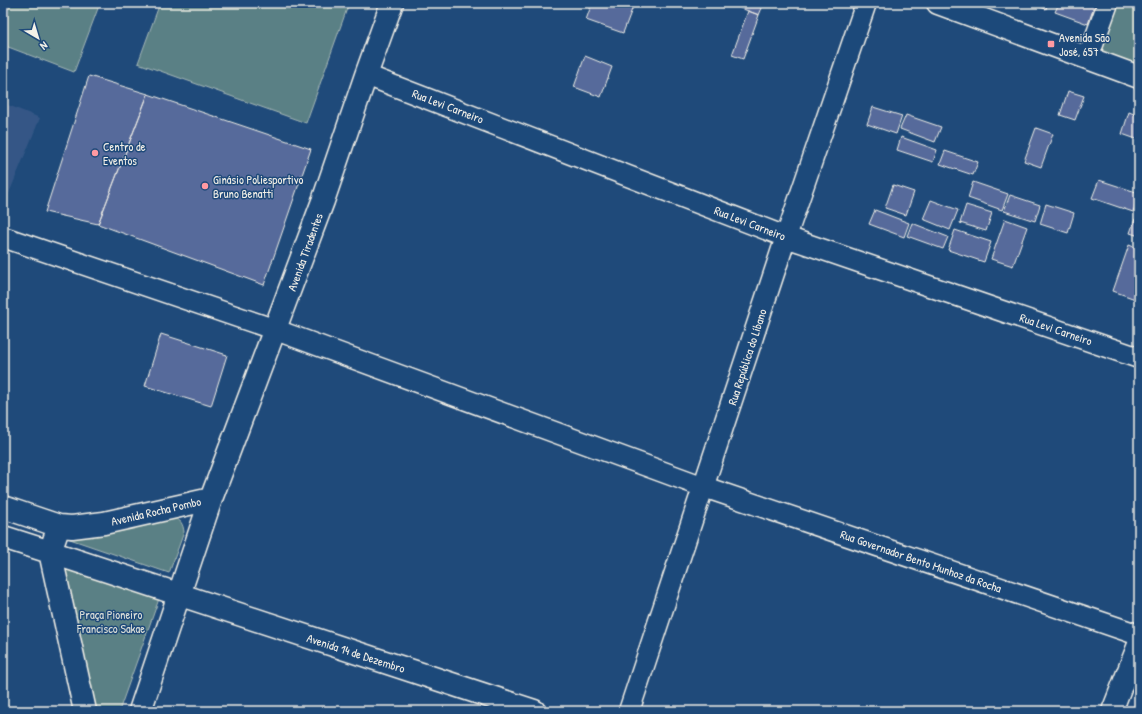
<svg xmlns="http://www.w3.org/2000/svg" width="1142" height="714" font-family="'Patrick Hand',sans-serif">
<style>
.built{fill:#345786}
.green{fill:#5a8085;stroke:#a7b8b6}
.building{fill:#566b9b;stroke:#f4f1e8}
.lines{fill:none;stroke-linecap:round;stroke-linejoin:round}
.minor-casing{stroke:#f4f1e8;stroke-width:23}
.tertiary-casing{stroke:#f4f1e8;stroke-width:25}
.secondary-casing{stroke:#f4f1e8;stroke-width:25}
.minor{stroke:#1f4a7a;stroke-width:20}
.tertiary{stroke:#1f4a7a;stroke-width:22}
.secondary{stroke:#1f4a7a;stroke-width:22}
.poi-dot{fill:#ff9aa2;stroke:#1f4a7a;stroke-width:1.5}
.labels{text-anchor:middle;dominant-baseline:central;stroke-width:3;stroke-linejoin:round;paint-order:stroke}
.poi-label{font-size:12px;fill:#f4f1e8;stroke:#1f4a7a;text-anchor:start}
.street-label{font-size:12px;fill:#f4f1e8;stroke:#1f4a7a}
.park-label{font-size:12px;fill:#dde0d9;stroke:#1f4a7a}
</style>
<rect width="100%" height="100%" fill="#1f4a7a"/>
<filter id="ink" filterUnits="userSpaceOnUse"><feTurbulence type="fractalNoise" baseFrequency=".025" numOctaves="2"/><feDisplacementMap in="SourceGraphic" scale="8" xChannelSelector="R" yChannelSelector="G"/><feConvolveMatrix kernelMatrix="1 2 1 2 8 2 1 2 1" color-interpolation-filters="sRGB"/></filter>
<g filter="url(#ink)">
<path class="built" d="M3,103l37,15 -37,90z"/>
<path class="green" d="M3,3h97l-26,69 -71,-27z
M160,3h189l-43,120 -168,-60z
M1117,3h22v66l-41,-14z
M173,517c8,3 10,7 11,15l-15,41 -102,-35z
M56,565l104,31 -41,115h-23z"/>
<path class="building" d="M592,3l42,1 -11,29 -37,-13z
M736,3h28l-5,12 -24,-9z
M1028,3h20l-2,6z
M1059,3h35l1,1 -7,20 -33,-12z
M748,11l11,4 -16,44 -11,-4z
M585,56l27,11 -11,30 -27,-10z
M89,76l59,18 -50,130 -53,-12z
M1068,91l16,5 -9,24 -15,-5z
M148,94l163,55 -47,136 -166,-61z
M873,107l29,9 -6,18 -29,-10z
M1129,112l10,4v24l-17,-6z
M906,115l35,12 -6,15 -35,-13z
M1036,128l17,6 -12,33 -17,-6z
M901,137l36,13 -4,12 -36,-12z
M945,151l33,11 -5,13 -33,-11z
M1099,180l40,13 -6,19 -41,-14z
M973,182l35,12 -6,16 -34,-12z
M893,185l21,7 -8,23 -21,-7z
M1010,195l30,10 -5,16 -31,-10z
M931,200l27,10 -8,20 -27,-11z
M1046,204l28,9 -6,20 -28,-9z
M966,205l26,8 -6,18 -26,-8z
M875,210l34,13 -5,14 -35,-13z
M1005,219l22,8 -14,39 -22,-7z
M1135,219l4,1v16l-9,-3z
M912,223l36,14 -5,12 -36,-13z
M955,230l36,12 -7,20 -36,-12z
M1129,245l10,4 -1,51 -25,-9z
M161,334l66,21 -16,51 -66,-20z"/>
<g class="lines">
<defs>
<path id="minor" d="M1088,58l20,-55
M366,75l420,162 353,121
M3,237l273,93 428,157 435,148
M629,711l157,-474 80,-234
M1112,711l27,-69"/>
<path id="tertiary" d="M3,507l56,19 13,1 32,-4 107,-24
M59,526l-9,26 484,159
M3,537l47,15 35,159
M140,711l71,-212 112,-298 43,-126 26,-72"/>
<path id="secondary" d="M938,3l201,74"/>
</defs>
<use href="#minor" class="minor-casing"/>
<use href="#tertiary" class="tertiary-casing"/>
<use href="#secondary" class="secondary-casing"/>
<use href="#minor" class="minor"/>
<use href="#tertiary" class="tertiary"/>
<use href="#secondary" class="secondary"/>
</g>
</g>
<g class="poi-dot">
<rect x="1047" y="40" width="8" height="8" rx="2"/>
<circle cx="95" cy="153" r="4"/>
<circle cx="205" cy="186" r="4"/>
</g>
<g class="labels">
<g class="poi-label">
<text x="1059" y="37">Avenida São<tspan x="1059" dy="14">José, 657</tspan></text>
<text x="103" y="146">Centro de<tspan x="103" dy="14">Eventos</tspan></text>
<text x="213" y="179">Ginásio Poliesportivo<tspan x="213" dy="14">Bruno Benatti</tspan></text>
</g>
<g class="street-label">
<text transform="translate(448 106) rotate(21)">Rua Levi Carneiro</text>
<text transform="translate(750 223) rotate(21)">Rua Levi Carneiro</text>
<text transform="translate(305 252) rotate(-70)">Avenida Tiradentes</text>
<text transform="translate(1056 329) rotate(19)">Rua Levi Carneiro</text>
<text transform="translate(747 357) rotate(-72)">Rua República do Líbano</text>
<text transform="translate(156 511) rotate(-13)">Avenida Rocha Pombo</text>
<text transform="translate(921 561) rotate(19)">Rua Governador Bento Munhoz da Rocha</text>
<text transform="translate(356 653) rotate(18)">Avenida 14 de Dezembro</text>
</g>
<g class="park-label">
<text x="111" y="614">Praça Pioneiro<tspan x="111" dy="14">Francisco Sakae</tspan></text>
</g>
</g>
<rect width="1142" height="714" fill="none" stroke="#1f4a7a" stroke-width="16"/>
<rect x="8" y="8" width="1126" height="698" fill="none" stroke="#f4f1e8" stroke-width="1.5" filter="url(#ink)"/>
<g transform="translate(38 38) rotate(142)" stroke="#1f4a7a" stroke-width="3" paint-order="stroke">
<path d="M0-3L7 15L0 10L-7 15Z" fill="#f4f1e8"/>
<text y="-6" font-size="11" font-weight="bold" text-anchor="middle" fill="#f4f1e8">N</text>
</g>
</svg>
